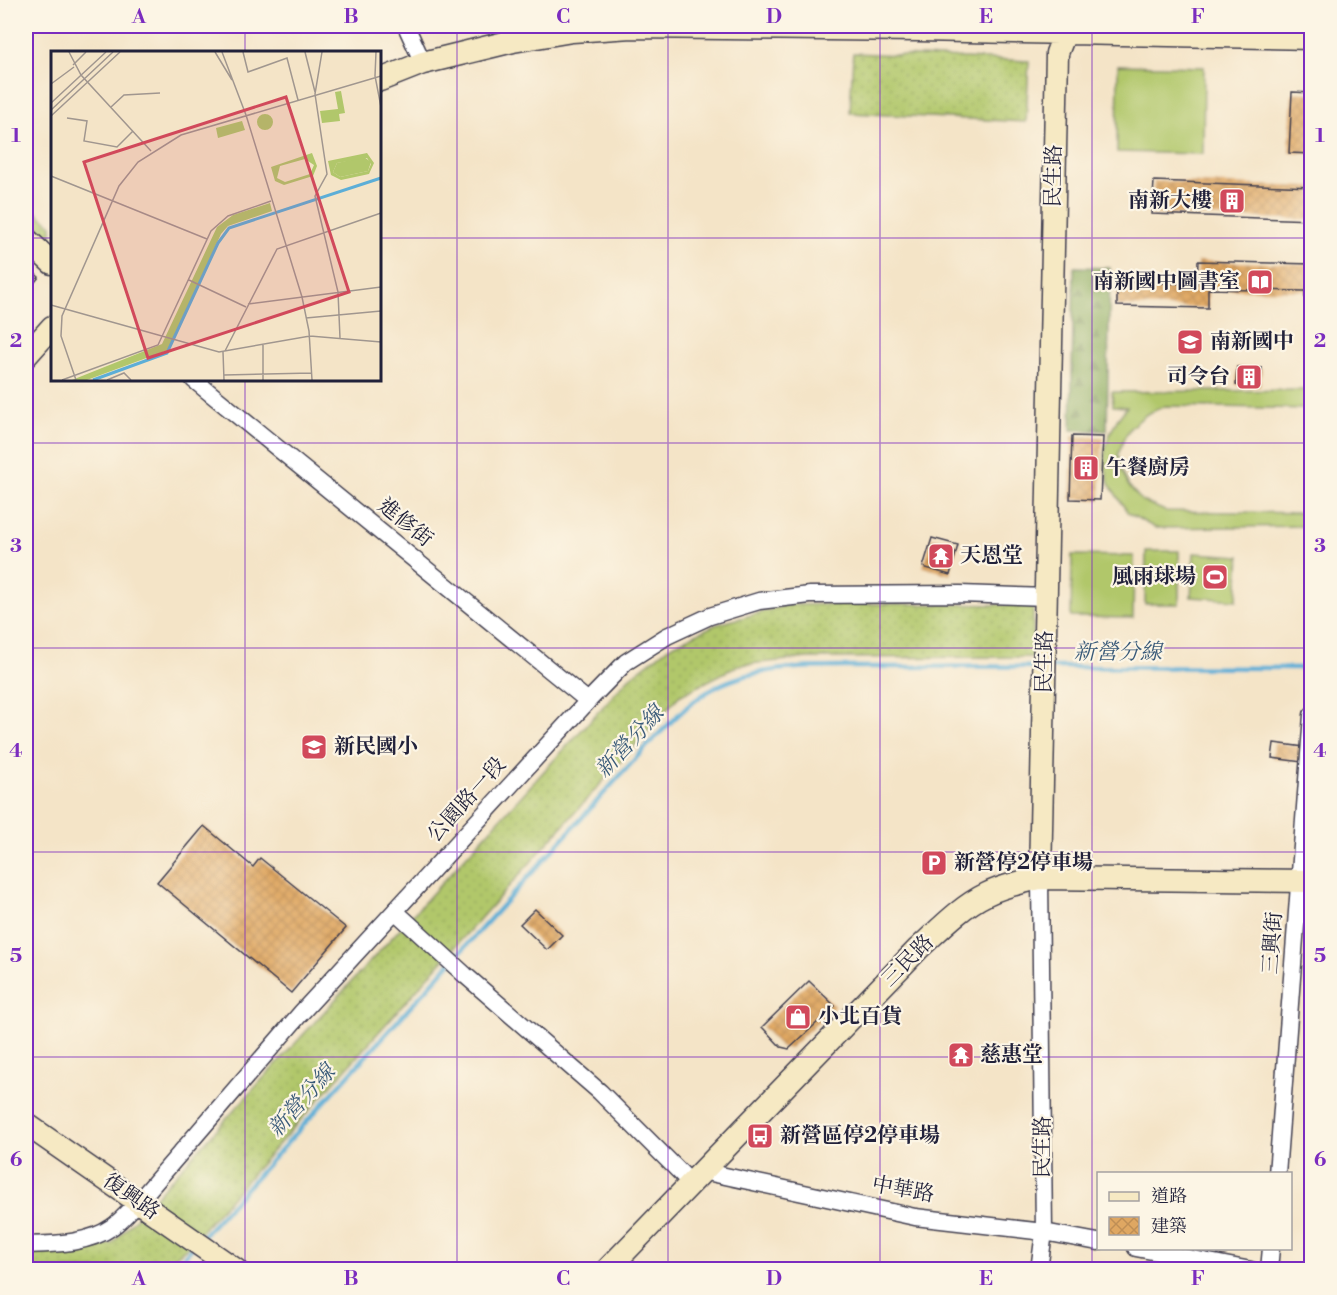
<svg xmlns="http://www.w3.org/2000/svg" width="1337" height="1295" font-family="'Libre Bodoni','Noto Serif TC',serif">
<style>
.grass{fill:url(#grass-dots);stroke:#6a7453;stroke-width:1.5}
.forest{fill:url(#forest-firs);stroke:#57674d;stroke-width:1.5}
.garden{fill:#b1c76b;stroke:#6a7453;stroke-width:1.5}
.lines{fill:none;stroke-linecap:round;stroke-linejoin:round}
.stream{stroke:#5caed7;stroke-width:4.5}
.building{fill:url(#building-cross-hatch)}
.street-casing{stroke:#423f50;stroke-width:19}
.secondary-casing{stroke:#423f50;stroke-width:25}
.street{stroke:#fff;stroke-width:16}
.secondary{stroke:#f6e9c3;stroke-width:22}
.grid{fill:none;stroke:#7b2cbf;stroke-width:1.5;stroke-opacity:0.55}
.labels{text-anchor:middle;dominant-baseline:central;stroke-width:4.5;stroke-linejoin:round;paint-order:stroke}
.street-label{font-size:21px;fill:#22223b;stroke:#fcf5e5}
.poi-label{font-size:21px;font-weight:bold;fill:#22223b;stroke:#fcf5e5;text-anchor:start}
.water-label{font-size:22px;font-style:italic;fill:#395a79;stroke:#fcf5e5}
.inset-river{fill:none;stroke:#5caed7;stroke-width:3}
.inset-road{fill:none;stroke:#a0968f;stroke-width:1.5}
.view{fill:#d1495b;fill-opacity:0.15;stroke:#d1495b;stroke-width:3}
.inset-edge{fill:none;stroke:#22223b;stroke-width:3}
.neatline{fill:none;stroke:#7b2cbf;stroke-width:2}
.grid-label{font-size:20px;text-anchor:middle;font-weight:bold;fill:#7b2cbf}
</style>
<defs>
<pattern id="grass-dots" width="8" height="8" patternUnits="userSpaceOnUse" patternTransform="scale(1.5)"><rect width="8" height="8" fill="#b1c76b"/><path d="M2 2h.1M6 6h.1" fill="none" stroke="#98ab5e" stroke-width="1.8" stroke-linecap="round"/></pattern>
<pattern id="forest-firs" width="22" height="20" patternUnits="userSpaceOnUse" patternTransform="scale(1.5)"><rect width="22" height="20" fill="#8cac5f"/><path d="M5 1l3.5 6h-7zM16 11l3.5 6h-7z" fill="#728c50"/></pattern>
<pattern id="building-cross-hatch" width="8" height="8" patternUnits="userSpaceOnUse" patternTransform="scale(1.5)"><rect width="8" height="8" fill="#dfa762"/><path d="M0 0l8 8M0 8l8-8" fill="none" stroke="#bf8f56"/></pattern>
</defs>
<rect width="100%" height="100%" fill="#fcf5e5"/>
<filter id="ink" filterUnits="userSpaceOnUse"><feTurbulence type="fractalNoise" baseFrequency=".0167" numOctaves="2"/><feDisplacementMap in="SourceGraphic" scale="12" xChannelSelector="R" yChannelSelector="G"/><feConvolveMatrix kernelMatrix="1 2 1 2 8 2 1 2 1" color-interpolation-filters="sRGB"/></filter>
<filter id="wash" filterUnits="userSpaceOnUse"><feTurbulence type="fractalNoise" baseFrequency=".008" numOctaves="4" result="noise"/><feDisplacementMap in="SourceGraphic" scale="24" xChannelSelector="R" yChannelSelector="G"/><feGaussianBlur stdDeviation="1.35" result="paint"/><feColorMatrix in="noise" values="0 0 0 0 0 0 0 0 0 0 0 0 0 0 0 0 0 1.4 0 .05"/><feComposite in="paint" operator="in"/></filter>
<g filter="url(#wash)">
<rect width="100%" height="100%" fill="#f4e4c7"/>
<path class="grass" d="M853,53l176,8 -3,61 -176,-9z
M26,204l26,21v15l-26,-24z
M873,604l160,1v52l-226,1 -68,7 -60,31 -493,552 -27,22 -133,-1v-17l52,-2 34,-6 517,-566 40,-31 46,-22 73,-20z"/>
<path class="forest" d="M1074,267l36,1 -3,163 -36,-1z"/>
<path class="garden" d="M1118,65l86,2 -1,87 -86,-2z
M1311,390v19l-146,-3 -18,8 -16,13 -7,11 -6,17 4,15 6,15 14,16 23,10 146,2v13l-156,2 -27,-15 -19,-29 -4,-18v-16l4,-14 8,-16 10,-13 -14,-1 -1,-14z
M1146,551h33v53h-34z
M1194,553l46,3 -3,44 -46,-3z
M1072,555l62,1 -1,62 -62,-1z"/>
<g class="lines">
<path class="stream" d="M1050,667l262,1
M201,1238l445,-491c21,-21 43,-46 70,-60 49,-25 113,-19 167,-20 52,0 104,-1 156,0
M172,1270l19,-21"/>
</g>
<g id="blocks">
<path class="building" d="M1292,92l20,1v61l-23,-1z
M1154,181l158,6v33l-160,-6z
M1198,261l114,3v45h-7v-18l-97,-2v19l-91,-2v-24l80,2z
M26,266l13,11 -13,16z
M1237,367l25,1 -2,19 -24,-2z
M1072,436l31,1 -3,63 -30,-1z
M932,538l26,7 -8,30 -27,-8z
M1274,743l30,4 -2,15 -30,-4z
M204,826l49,41 7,-9 86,70 -55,65 -134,-111z
M535,909l27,26 -15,15 -27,-26z
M809,981l26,25 -46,43 -8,-2 -19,-20z"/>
</g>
</g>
<g filter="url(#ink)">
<use href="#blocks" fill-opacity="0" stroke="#423f50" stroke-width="1.5"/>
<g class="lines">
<defs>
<path id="street" d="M406,26l17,37
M194,380l394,321
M396,912l69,63 135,117 91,91
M702,1171l213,46 129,15 54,10
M1277,1174l35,-459
M26,1245c28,-1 62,-1 86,-18 10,-7 18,-17 27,-26l162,-188 287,-312 38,-39 41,-26 43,-20 49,-15 51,-6 150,-1 87,3
M1136,1248l115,22
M1039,1270l5,-38 -4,-354
M1269,1270l2,-22"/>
<path id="secondary" d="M380,80l43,-17 90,-22 59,-10 59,-4 288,3 393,8
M26,239l26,24
M26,356l26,-29
M1040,878c7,-275 10,-550 17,-825l8,-20v-7
M26,1124l210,146
M607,1270l311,-321c21,-19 42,-42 69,-55 16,-8 35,-12 53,-16l272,3"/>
</defs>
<use href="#street" class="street-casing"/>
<use href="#secondary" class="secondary-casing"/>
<use href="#street" class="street"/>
<use href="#secondary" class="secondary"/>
</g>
</g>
<path class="grid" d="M245,26v26M457,26v1244M668,26v1244M880,26v1244M1092,26v1244M26,238h26M380,238h932M245,380v890M26,443h1286M26,648h1286M26,852h1286M26,1057h1286"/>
<defs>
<symbol id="building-square" viewBox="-11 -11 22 22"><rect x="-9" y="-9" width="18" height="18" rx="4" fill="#d1495b" stroke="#fcf5e5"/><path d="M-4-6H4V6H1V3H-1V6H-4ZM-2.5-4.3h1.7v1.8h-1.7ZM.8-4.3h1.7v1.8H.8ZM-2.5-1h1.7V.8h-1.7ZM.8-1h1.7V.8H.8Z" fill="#fff"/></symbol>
<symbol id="library-square" viewBox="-11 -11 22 22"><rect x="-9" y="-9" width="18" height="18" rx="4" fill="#d1495b" stroke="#fcf5e5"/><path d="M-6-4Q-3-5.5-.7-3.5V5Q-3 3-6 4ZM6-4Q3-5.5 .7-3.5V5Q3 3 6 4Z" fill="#fff"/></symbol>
<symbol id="school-square" viewBox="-11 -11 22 22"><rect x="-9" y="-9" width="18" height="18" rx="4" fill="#d1495b" stroke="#fcf5e5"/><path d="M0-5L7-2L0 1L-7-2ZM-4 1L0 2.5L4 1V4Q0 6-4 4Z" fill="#fff"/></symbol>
<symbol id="temple-square" viewBox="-11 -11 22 22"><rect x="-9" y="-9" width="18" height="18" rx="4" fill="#d1495b" stroke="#fcf5e5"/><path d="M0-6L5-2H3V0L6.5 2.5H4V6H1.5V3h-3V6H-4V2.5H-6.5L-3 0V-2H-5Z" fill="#fff"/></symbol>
<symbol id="stadium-square" viewBox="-11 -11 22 22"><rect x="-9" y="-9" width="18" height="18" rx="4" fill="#d1495b" stroke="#fcf5e5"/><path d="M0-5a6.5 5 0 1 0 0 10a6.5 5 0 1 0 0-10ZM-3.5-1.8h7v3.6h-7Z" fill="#fff"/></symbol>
<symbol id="parking-square" viewBox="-11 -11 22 22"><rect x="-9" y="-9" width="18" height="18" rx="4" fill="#d1495b" stroke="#fcf5e5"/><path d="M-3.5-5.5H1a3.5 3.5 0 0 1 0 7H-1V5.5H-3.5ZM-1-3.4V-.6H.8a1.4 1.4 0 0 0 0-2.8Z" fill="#fff"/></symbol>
<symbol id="shop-square" viewBox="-11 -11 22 22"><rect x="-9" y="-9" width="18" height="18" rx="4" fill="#d1495b" stroke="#fcf5e5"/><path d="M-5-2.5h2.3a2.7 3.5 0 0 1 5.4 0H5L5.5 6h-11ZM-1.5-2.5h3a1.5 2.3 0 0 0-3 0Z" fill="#fff"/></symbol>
<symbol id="bus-square" viewBox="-11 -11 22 22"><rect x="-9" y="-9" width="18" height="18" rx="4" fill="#d1495b" stroke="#fcf5e5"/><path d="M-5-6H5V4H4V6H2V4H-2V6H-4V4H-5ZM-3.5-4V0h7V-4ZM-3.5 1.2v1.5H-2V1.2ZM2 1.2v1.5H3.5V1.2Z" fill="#fff"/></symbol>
</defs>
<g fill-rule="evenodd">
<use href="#building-square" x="1217" y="186" width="30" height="30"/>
<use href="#library-square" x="1245" y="267" width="30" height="30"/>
<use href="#school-square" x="1175" y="327" width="30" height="30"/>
<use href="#building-square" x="1234" y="362" width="30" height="30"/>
<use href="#building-square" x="1071" y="453" width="30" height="30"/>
<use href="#temple-square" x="926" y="541" width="30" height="30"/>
<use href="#stadium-square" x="1200" y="562" width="30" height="30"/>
<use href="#school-square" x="299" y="732" width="30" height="30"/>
<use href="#parking-square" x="919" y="848" width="30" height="30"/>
<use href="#shop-square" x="783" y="1002" width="30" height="30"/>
<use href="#temple-square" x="946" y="1040" width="30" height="30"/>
<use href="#bus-square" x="745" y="1121" width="30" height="30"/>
</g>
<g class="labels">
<g class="street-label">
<text transform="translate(1054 176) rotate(-89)">民生路</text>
<text transform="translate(405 523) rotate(39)">進修街</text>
<text transform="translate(1045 662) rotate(-89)">民生路</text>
<text transform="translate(467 800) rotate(-48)">公園路一段</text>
<text transform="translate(1273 943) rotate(-86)">三興街</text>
<text transform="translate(908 961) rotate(-45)">三民路</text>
<text transform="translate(1043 1147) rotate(-90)">民生路</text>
<text transform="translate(903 1190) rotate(10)">中華路</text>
<text transform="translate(131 1197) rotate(35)">復興路</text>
</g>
<g class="poi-label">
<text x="1212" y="201" text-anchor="end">南新大樓</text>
<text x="1240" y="282" text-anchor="end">南新國中圖書室</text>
<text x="1210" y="342">南新國中</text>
<text x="1230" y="377" text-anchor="end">司令台</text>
<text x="1106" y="468">午餐廚房</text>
<text x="960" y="556">天恩堂</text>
<text x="1196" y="577" text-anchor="end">風雨球場</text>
<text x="334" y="747">新民國小</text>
<text x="954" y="863">新營停2停車場</text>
<text x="818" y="1017">小北百貨</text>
<text x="980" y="1055">慈惠堂</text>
<text x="780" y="1136">新營區停2停車場</text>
</g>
<g class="water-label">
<text x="1118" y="652">新營分線</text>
<text transform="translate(630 742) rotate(-47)">新營分線</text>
<text transform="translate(302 1101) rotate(-48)">新營分線</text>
</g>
</g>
<g transform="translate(51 51)">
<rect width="330" height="330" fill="#f4e4c7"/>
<path d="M191,70l3,9 -27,8 -2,-10zM313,106l7,5 -3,9 -28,6 -7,-5 4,-9zM219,152l2,8 -44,15 -7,8 -53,116 -81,30h-15l90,-36 55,-117 16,-12z" fill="#b1c76b"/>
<path d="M290,40l4,22 -6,1 1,7 -18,2 -2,-12 18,-2 -3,-17zM206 71a8 8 0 1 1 16 0a8 8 0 1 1-16 0ZM261,102l5,13 -4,10 -29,9 -9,-4 -4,-14zM254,108l9,6 -4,9 -25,8 -8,-4 3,-12zM316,102l7,10 -5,11 -28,6 -10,-5 -3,-14zM316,107l4,6 -3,7 -28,6 -7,-5 4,-9z" fill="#b1c76b" fill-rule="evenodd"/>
<path class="inset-river" d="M42,329l74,-27 51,-110 11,-15 152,-50"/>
<path class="inset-road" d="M18,1l12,23 70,76M164,1l17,28M171,1l24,63 56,182 7,34 3,49M192,1l5,20 39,-14 11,42M254,1l10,40M271,1l-7,42 12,80 -12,22 23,96 2,46M325,1l-1,24 6,31M22,14l13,-13M0,33l23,-17M0,52l55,-51M60,56l13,-12 36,-2M0,59l62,-58M0,65l69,-64M16,67l20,3 -3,20 33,6 16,-16M0,125l156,63M138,229l57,27M197,253l133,-17M0,254l168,47 91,-16 71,6M255,267l75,-7M212,294v35M174,300l52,-102 104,-36M172,301l1,28M173,324l88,-2M11,329l96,-35 53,-114 17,-15 43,-15M25,329l-15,-44 1,-20 57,-130 19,-24 43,-27 200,-59M56,329l17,-7 7,7"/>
<path class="view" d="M235,46l63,195 -201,66 -64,-196z"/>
<rect width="330" height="330" class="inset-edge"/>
</g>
<rect width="1337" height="1295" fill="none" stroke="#fcf5e5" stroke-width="66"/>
<rect x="1097" y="1172" width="195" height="78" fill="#fcf5e5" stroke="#a5a1a1" stroke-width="1.5"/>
<rect x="1109" y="1192" width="30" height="9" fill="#f6e9c3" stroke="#a5a1a1" stroke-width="1.5"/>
<text x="1151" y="1202" font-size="18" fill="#22223b">道路</text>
<rect x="1109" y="1217" width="30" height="18" fill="url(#building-cross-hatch)" stroke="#a5a1a1" stroke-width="1.5"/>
<text x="1151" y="1232" font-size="18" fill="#22223b">建築</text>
<rect x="33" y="33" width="1271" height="1229" class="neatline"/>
<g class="grid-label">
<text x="139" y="23">A</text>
<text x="351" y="23">B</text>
<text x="563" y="23">C</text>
<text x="774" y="23">D</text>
<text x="986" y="23">E</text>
<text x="1198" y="23">F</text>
<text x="16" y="142">1</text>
<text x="1320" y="142">1</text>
<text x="16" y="347">2</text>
<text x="1320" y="347">2</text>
<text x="16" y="552">3</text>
<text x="1320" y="552">3</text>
<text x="16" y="757">4</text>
<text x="1320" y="757">4</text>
<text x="16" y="962">5</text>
<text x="1320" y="962">5</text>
<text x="16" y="1166">6</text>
<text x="1320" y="1166">6</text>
<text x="139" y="1285">A</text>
<text x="351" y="1285">B</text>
<text x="563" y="1285">C</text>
<text x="774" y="1285">D</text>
<text x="986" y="1285">E</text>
<text x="1198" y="1285">F</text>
</g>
</svg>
